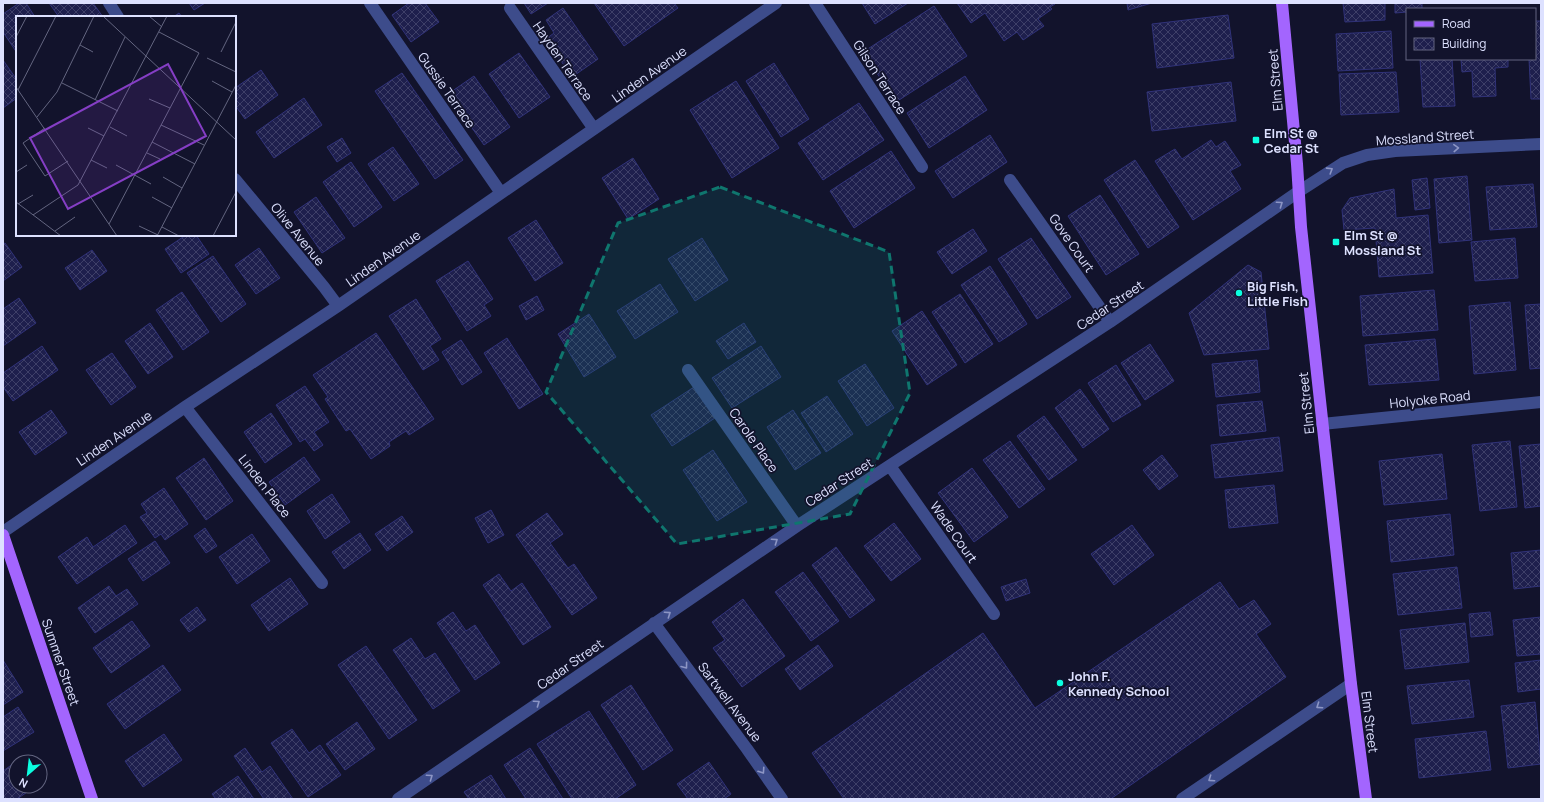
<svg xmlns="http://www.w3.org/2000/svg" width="1544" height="802" font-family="Manrope,sans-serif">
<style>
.building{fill:url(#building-cross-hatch);stroke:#303279}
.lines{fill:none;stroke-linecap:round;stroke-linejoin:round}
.minor{stroke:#3d4c8b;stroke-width:12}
.major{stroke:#a365fe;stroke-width:12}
.oneway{stroke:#8d96c5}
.marked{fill:#0f766e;fill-opacity:0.2;stroke:#0f766e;stroke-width:3;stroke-dasharray:8 5;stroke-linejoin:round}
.poi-dot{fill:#0bfee0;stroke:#12132c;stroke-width:1.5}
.labels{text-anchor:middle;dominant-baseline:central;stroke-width:3.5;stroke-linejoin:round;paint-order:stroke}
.street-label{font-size:13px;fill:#dde1ff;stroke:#12132c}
.poi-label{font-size:13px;font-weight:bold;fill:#dde1ff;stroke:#12132c;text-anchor:start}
.inset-road{fill:none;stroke:#636580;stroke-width:1}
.view{fill:#853ec5;fill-opacity:0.15;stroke:#853ec5;stroke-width:2}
.inset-edge{fill:none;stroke:#dde1ff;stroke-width:2}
</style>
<defs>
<pattern id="building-cross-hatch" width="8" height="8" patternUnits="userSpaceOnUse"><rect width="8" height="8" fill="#1e1f4d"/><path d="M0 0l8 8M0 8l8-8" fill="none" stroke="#3e3f68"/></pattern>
</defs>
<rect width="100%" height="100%" fill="#12132c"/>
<path class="building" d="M19,3h7l9,14h-18v36l-14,-21v-18z
M49,3h44l10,14h-44z
M189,3h16l-11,7z
M409,3h16l14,19 -28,20 -19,-27z
M524,3h24l-17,11z
M594,3h80l4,5 -54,38z
M862,3h46l-33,21z
M957,3h98v1l-5,3 2,2 -14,10 6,7 -21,14 -6,-8 -13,9 -19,-28 -14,10z
M1127,3h25l-24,7z
M1343,3h42v17l-40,2z
M1395,3h27v6h-15v3l-12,1z
M934,6l33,50 -71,46 -33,-50z
M563,8l35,51 -26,18 -26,-38 8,-6 -8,-13z
M179,13l3,4h-9z
M1228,15l6,43 -77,10 -5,-44z
M1535,21h6v78h-10l-2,-40h6z
M1391,31l2,37 -55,3 -2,-37z
M519,53l31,44 -31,21 -30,-44z
M1420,59h32l3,47 -32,1z
M1461,59h47v8l-13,1 1,28 -23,1 -1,-26 -10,1z
M3,60l14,20v18l-14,10z
M774,63l35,56 -28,18 -35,-56z
M261,70l17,25 -33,24 -10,-14v-17z
M1396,72l3,40 -58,3 -2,-41z
M402,73l61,87 -28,19 -60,-88z
M474,76l36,51 -26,18 -36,-51z
M965,76l22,34 -58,38 -22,-35z
M736,81l43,67 -47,30 -42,-68z
M1231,82l5,39 -84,10 -5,-39z
M304,98l18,27 -48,33 -18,-26z
M859,103l25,37 -61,40 -25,-37z
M990,135l17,27 -54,36 -18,-27z
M342,138l9,15 -14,9 -10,-15z
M1211,140l5,7 9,-6 16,24 -11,6 11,18 -48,31 -38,-59 20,-12 7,10z
M393,147l26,37 -25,17 -26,-37z
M891,151l24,37 -61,40 -24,-37z
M633,158l26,41 -31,20 -26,-41z
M1135,160l44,67 -31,21 -44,-68z
M351,162l31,45 -28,20 -31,-45z
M1467,176l5,64 -33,3 -5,-64z
M1427,178l3,30 -15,2 -3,-30z
M1533,184l4,43 -47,3 -4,-43z
M1394,189l2,29 32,-3 5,58 -54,4 -4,-49 -31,2 -2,-20 8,-12z
M1100,195l39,59 -33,21 -38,-59z
M316,197l29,41 -23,15 -28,-41z
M536,220l27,43 -28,18 -27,-43z
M973,229l14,22 -35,23 -15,-22z
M186,235h10l13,19 -28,19 -16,-24z
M702,238l26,42 -33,21 -27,-42z
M1031,238l40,59 -34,22 -39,-60z
M1515,238l3,40 -43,3 -4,-39z
M5,243l17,24 -19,14v-37z
M259,248l21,30 -24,16 -21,-29z
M92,250l15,21 -27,19 -15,-22z
M213,256l33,48 -25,18 -34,-49z
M468,261l25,38 -9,6 7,11 -24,15 -31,-50z
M1248,265l13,7 8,77 -65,6 -15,-42z
M990,266l37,58 -28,18 -38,-57z
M660,284l18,28 -43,27 -18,-28z
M1434,290l4,40 -75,6 -3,-40z
M182,292l27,40 -26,18 -27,-40z
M960,294l33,50 -28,19 -33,-51z
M537,296l7,14 -18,10 -7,-14z
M19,298l17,25 -33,23v-37z
M416,299l25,40 -11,7 9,14 -16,10 -34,-54z
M1510,302l6,68 -42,4 -5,-68z
M1541,304v64l-11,1 -5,-64z
M922,311l35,54 -30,20 -35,-54z
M589,314l27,43 -32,20 -26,-43z
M150,323l23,34 -25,17 -23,-33z
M744,323l12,19 -28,17 -12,-18z
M376,333l58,86 -25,16 -3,-4 -17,11 1,4 -19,13 -21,-30 -4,2 -21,-32 3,-2 -15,-22z
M507,338l36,56 -24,15 -35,-56z
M1435,339l4,41 -70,5 -4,-40z
M461,340l21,32 -20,13 -20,-33z
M1150,344l24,37 -29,19 -24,-37z
M42,346l16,24 -45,31 -10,-14v-14z
M761,346l20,31 -49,31 -20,-30z
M112,353l24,34 -25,18 -25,-35z
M1257,360l3,32 -44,5 -4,-33z
M865,364l29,44 -27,18 -29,-45z
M1116,365l25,40 -28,17 -25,-39z
M305,386l24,36 -15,10 9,13 -9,6 -9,-12 -5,3 -24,-37z
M694,387l21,31 -43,28 -21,-31z
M1080,389l29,40 -26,19 -28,-40z
M827,396l26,38 -27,18 -25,-39z
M1262,401l4,30 -46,5 -3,-31z
M51,410l16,23 -32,22 -16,-23z
M793,410l28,43 -26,17 -28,-43z
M271,413l21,31 -27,19 -21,-31z
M1044,416l33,44 -28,20 -32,-44z
M1279,437l4,34 -68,7 -4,-33z
M1010,441l35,48 -26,19 -36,-48z
M1510,441l7,66 -37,4 -8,-66z
M1541,444v62l-16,2 -6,-62z
M713,450l34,52 -30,19 -34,-51z
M1442,454l5,45 -63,6 -5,-44z
M1162,455l16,21 -19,14 -16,-20z
M304,457l16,23 -35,25 -16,-23z
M204,458l29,43 -27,19 -30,-42z
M972,468l36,49 -34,25 -36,-49z
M1274,485l4,38 -49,5 -4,-38z
M164,488l24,36 -23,16 -4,-6 -6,4 -15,-21 7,-4 -6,-9z
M332,494l18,28 -25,17 -18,-28z
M491,510l13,25 -16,8 -13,-25z
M547,513l16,21 -13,9 18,25 6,-4 23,34 -25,17 -56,-80z
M1450,514l4,41 -63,7 -4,-41z
M402,516l11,16 -26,19 -12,-17z
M894,523l27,36 -30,22 -27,-35z
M125,525l12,18 -60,41 -19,-27 29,-20 6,10z
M1132,525l22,30 -40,30 -23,-31z
M205,528l12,18 -11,7 -12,-17z
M360,533l11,17 -27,19 -12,-17z
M252,534l18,27 -33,23 -18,-27z
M155,541l15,22 -27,18 -15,-22z
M836,547l39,53 -25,18 -38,-53z
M1541,550v36l-27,3 -3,-36z
M1457,567l5,41 -64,7 -5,-41z
M803,572l36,49 -28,20 -36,-49z
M499,574l12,17 11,-8 29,44 -28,18 -40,-60z
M290,578l18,26 -39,27 -18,-26z
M1026,579l4,14 -24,8 -5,-14z
M1220,582l19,27 15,-9 17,24 -15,10 30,43 -174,121 1,1h-269l-32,-46 171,-120 52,75z
M109,586l7,10 11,-7 11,15 -43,29 -17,-25z
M743,599l42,57 -43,31 -29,-39 12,-8 -13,-18z
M197,607l9,13 -17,12 -9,-12z
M453,612l13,19 9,-6 25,38 -25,17 -38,-57z
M1490,612l3,23 -22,2 -2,-23z
M1541,617v37l-24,2 -4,-36z
M132,621l18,25 -39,27 -18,-25z
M1465,623l4,39 -64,7 -5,-39z
M411,638l14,21 10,-6 25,38 -27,18 -40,-59z
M818,645l15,21 -33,24 -15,-21z
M366,646l51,74 -28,19 -51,-74z
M3,660l20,32 -20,13z
M1541,660v29l-23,3 -3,-29z
M163,665l18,25 -56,39 -18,-25z
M1469,680l5,37 -62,7 -5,-38z
M631,685l42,65 -30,20 -42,-65z
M1535,702l6,62 -33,4 -7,-62z
M18,707l16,25 -31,19v-34z
M589,711l47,74 -21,14h-43l-35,-55z
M357,722l18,27 -30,21 -19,-26z
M292,729l17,24 11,-8 21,30 -33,22 -37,-54z
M1486,731l5,39 -72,8 -4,-39z
M164,734l18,26 -39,27 -18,-26z
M245,748l17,24 8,-6 23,33h-29l-30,-43z
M530,748l33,51h-37l-22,-34z
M24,756l4,6h-12v24h20l-19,13h-14v-28z
M709,762l22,32 -7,5h-36l-11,-15z
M491,775l15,24h-37l-5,-7z
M238,776l16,23h-38l-4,-5z"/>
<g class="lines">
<path class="minor" d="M109,3l9,14
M370,3l131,190
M815,3l107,164
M510,8l84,121
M235,179l89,108 14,19
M1010,180l100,142
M688,370l109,156
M185,407l137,176
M1322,424l219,-22
M890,466l104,148
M3,532l182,-125 153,-101 438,-303
M654,623l93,126 35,50
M398,799l399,-273 313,-204 188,-130 45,-29 24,-8 28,-4 146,-7
M1182,799l169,-115"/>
<path class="major" d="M1282,3l15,161 4,63 50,457 15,115
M3,535l89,264"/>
</g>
<defs><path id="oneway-chevron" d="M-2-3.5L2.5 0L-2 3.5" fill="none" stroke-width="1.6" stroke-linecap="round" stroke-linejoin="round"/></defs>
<g class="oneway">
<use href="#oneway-chevron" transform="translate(1456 148) rotate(-3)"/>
<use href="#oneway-chevron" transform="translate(1330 170) rotate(-32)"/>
<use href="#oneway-chevron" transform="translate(1280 204) rotate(-35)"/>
<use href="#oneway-chevron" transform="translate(775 541) rotate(-34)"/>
<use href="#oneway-chevron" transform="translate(668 614) rotate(-34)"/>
<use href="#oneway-chevron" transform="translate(685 666) rotate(53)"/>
<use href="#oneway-chevron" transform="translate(537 703) rotate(-35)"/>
<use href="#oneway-chevron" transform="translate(1319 706) rotate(146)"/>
<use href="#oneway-chevron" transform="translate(762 771) rotate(56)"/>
<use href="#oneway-chevron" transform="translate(430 777) rotate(-35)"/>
<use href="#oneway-chevron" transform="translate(1211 779) rotate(146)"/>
</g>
<path class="marked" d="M720,187l169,65 21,141 -60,121 -173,30 -131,-152 72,-169z"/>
<g class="poi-dot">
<rect x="1252" y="136" width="8" height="8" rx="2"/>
<rect x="1332" y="238" width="8" height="8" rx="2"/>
<circle cx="1239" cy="293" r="4"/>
<circle cx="1060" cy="683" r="4"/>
</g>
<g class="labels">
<g class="street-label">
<text transform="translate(563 61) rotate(55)">Hayden Terrace</text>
<text transform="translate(649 74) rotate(-35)">Linden Avenue</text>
<text transform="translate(880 77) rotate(57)">Gilson Terrace</text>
<text transform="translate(1275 80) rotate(-95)">Elm Street</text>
<text transform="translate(447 90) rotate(55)">Gussie Terrace</text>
<text transform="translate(1425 137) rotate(-4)">Mossland Street</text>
<text transform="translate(298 234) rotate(51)">Olive Avenue</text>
<text transform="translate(1072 243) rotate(55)">Gove Court</text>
<text transform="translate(383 258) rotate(-35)">Linden Avenue</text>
<text transform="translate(1110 305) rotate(-34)">Cedar Street</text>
<text transform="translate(1430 399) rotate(-6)">Holyoke Road</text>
<text transform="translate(1306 403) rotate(-96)">Elm Street</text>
<text transform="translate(114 438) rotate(-34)">Linden Avenue</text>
<text transform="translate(754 440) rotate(55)">Carole Place</text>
<text transform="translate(839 482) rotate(-33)">Cedar Street</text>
<text transform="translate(265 486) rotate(52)">Linden Place</text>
<text transform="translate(954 532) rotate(55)">Wade Court</text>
<text transform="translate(61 662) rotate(71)">Summer Street</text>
<text transform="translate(570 664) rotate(-35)">Cedar Street</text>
<text transform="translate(730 702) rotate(53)">Sartwell Avenue</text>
<text transform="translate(1370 722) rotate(83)">Elm Street</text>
</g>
<g class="poi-label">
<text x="1264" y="133">Elm St @<tspan x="1264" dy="15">Cedar St</tspan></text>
<text x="1344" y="235">Elm St @<tspan x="1344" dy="15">Mossland St</tspan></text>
<text x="1247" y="286">Big Fish,<tspan x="1247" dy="15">Little Fish</tspan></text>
<text x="1068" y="676">John F.<tspan x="1068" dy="15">Kennedy School</tspan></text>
</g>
</g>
<g transform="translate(16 16)">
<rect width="220" height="220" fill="#12132c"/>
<path class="inset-road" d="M87,0l133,124M133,0l13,11M0,21l11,-21M64,29l13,7M205,36l15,-30M191,42l29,14M196,65l20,11M46,67l56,28M0,71l101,149M2,74l38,-74M133,83l21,9M79,84l30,-63M21,101l20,-25 37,-76M145,109l43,20M94,111l17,9M29,112l-22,15 22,33 23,-15M72,112l16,8M136,126l43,22M131,137l13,6M75,144l16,8M100,149l35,19M0,156l11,-7M147,161l19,11M136,181l20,11M0,186l45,34M2,188l15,-9M17,199l45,-30 89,-169M93,208l90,-171 -40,-21M123,210l19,9M146,211l17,9M39,215l20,-14M141,220l79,-151M197,220l23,-44"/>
<path class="view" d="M152,48l38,72 -138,73 -38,-71z"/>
<rect width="220" height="220" class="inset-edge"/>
</g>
<rect width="1544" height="802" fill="none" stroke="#dde1ff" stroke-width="8"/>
<rect x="1406" y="8" width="130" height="52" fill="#12132c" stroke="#636580"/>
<rect x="1414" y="21" width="20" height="6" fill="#a365fe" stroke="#636580"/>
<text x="1442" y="28" font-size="12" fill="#dde1ff">Road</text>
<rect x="1414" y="38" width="20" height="12" fill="url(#building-cross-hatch)" stroke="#636580"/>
<text x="1442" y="48" font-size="12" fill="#dde1ff">Building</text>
<g transform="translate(28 774) rotate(208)"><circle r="19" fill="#12132c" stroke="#636580"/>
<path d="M0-3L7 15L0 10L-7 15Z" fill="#0bfee0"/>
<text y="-6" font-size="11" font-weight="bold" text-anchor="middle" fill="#dde1ff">N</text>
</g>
</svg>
